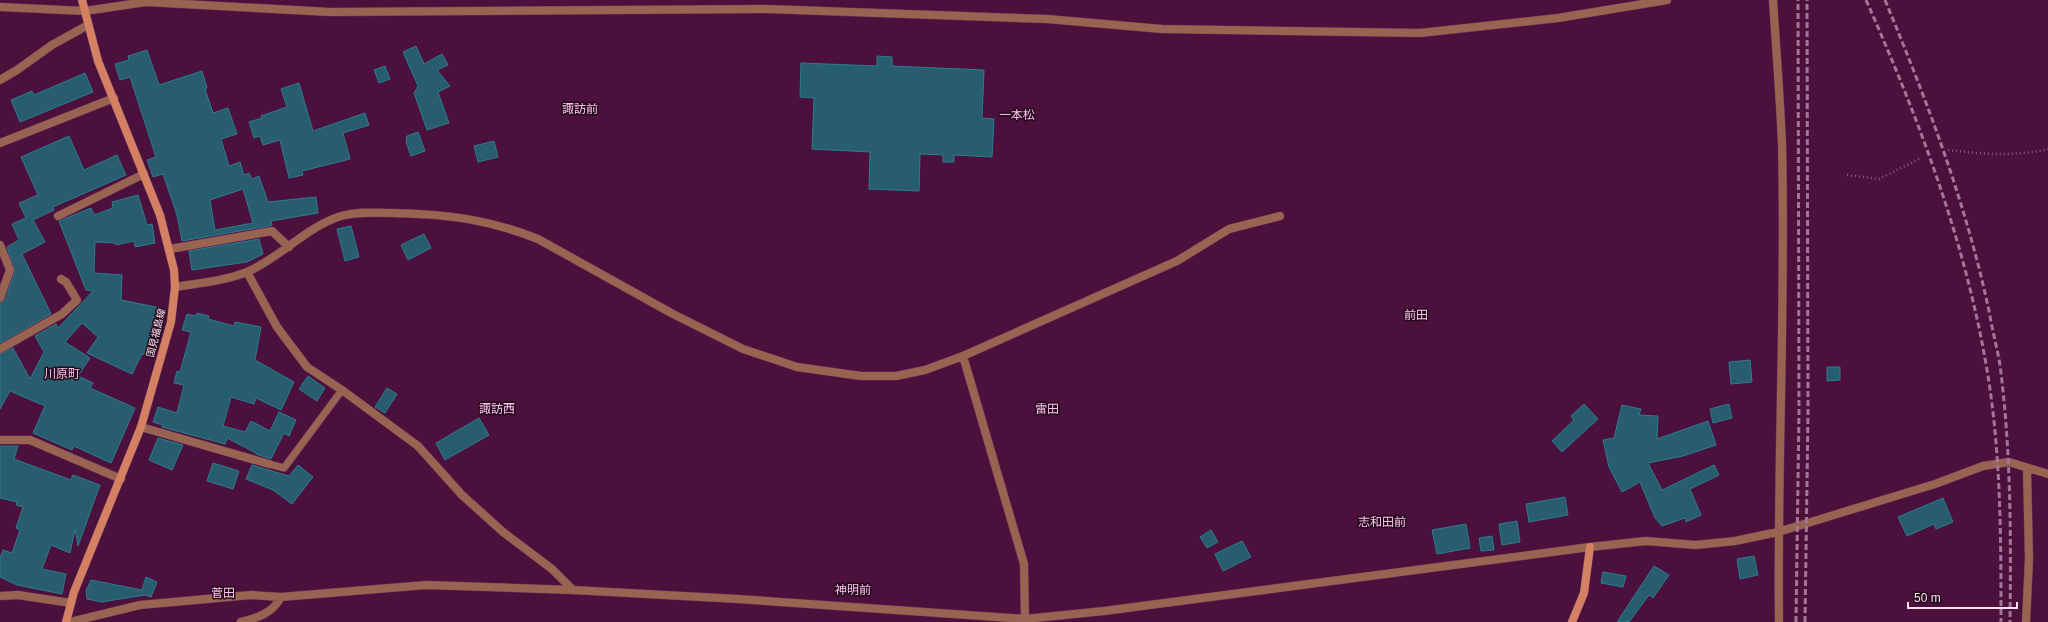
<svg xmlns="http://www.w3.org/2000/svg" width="2048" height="622" font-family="Arial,'Noto Sans JP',sans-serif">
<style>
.building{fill:#275d6d;stroke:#2c7c92;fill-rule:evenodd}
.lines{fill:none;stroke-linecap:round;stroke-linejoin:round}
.lane-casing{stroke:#673159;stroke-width:8}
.street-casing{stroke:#673159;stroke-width:9}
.secondary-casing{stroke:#673159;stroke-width:9}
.path{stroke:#8c5c7f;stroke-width:2.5;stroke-dasharray:1 3;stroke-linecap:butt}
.lane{stroke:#986351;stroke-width:7}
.street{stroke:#986351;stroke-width:8}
.secondary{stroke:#d48163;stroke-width:8}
.rail{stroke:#a37696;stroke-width:3;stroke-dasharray:6 3;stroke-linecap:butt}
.labels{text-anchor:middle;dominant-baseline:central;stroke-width:3;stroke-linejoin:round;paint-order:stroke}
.street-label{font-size:10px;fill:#fddff2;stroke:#230a1c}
.quarter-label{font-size:12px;fill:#fdc2e9;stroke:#230a1c}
</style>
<rect width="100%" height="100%" fill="#4b103c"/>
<path class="building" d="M416,46l8,18 18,-10 6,11 -11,5 13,16 -12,6 11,31 -22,7 -13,-37 4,-7 -15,-34z
M147,50l12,35 43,-14 5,17 -2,1 8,24 15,-5 9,26 -16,5 8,27 11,-4 4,13 5,-2 3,6 7,-3 9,26 48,-5 2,16 -47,8 1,4 -3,1 -87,15 -5,-26 -14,-41 -10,3 -6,-17 9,-3 -26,-80 -10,3 -5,-16 14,-4 -1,-4zM243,189l10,34 -38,7 -5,-30z
M877,56l15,1v9l92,4 -2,48 12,1 -2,38 -38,-2v7h-11v-7l-23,-1 -1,37 -50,-2 1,-37 -58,-3 2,-51 -14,-1 1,-34 76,3z
M385,66l5,13 -11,4 -5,-13z
M85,73l8,19 -73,30 -9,-22 21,-9 2,4z
M299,83l14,48 52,-18 4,12 -26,8 7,26 -48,12 1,4 -14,3 -9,-38 -17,5 -3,-9 -6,2 -5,-16 13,-4 -1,-2 26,-9 -6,-18z
M418,132l7,19 -14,5 -5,-14 1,-6z
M69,136l15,34 33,-15 9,20 -73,32 1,3 -21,10 12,22 -23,12 29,60 -51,29v-40l5,-3 10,-29 -8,-24 12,-7 -7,-16 14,-6 -7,-15 19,-8 -17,-38z
M494,141l4,16 -20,5 -4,-16z
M138,195l9,30 5,-1 3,19 -20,4 -1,-6 -18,4 -1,-2 -20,-1 -1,31 28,2 -1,25 40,8 -11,47 -8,-1 -10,20 -45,-21 11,-16 -16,-14 -17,19 25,16 -12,18 15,7 -3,5 45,20 -24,55 -37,-17 -2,4 -39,-17 12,-27 -35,-15 -10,18v-55l13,-6 17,31 14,-27 -9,-16 21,-12 2,4 35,-37 -7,-1 -27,-69 32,-13 3,7 19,-7 -1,-6z
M351,226l8,31 -14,4 -8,-32z
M424,234l7,14 -23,12 -7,-15z
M259,239l4,15 -16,8 -55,8 -3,-19z
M197,313l12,3 -1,3 26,7 1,-4 26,5 -6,33 39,22 -13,28 -25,-12 -2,6 -23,-7 -8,29 22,6 6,-11 19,10 9,-19 17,8 -7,16 -5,-3 -13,26 -15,-5v-1l-29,-15 -2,6 -63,-17 1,-2 -10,-3 5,-15 19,6 7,-28 -10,-2 3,-12 3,1 11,-40 -9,-2 5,-16 9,2z
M1750,360l2,22 -21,2 -2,-22z
M1827,367h13v13l-13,1z
M308,376l17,12 -8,13 -18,-12z
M387,388l10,6 -12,19 -10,-6z
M1584,404l14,15 -36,33 -10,-11 22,-21 -3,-4z
M1729,404l3,14 -19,5 -3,-14z
M1622,405l19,4 -2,6 19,1 -1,23 51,-18 8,24 -33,11 -35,7 14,27 52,-25 5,10 -29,14 11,26 -15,7 -1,-4 -23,8 -7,-8 -15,-36 -18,10 -13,-25 -6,-27 11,-2z
M479,418l10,17 -44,25 -9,-17z
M158,438l25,7 -11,25 -23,-10z
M0,446h18l-4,13 57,21 2,-5 27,10 -22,61 -3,-17 -5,24 -19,-8 -9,24 24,5 -4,20 -45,-9 -17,-8v-19l3,-8 9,3 8,-23 -4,-2 7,-21 -7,-2 1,-3 -17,-4z
M213,463l26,8 -6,18 -26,-8z
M252,465l37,11 9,-11 15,12 -21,27 -19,-14 -27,-11z
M1565,497l3,18 -39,7 -3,-18z
M1943,498l10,24 -17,7 -2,-5 -27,12 -9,-19z
M1517,521l3,21 -18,3 -3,-21z
M1466,524l4,24 -33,6 -5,-24z
M1211,530l7,12 -11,6 -7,-11z
M1492,536l2,14 -13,1 -2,-13z
M1242,541l9,16 -28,14 -8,-17z
M1754,556l4,19 -18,4 -3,-20z
M1654,566l15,9 -16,23 -4,-3 -20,27h-12z
M1603,572l23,4 -3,11 -22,-4z
M146,577l11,5 -6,15 -6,-2 -43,7 -15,-3 -1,-8 5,-11 51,10z"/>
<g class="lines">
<defs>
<path id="lane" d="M269,464l15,4 58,-78"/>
<path id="street" d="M1773,0c3,48 7,96 9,144 4,159 -5,319 -3,478
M0,7l85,4 61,-9 184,10 437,-3 280,10 115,10 258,4 138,-15 109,-18
M0,80l17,-10 35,-25 36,-20
M0,143l114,-45
M58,216l86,-42
M0,245l10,25 -10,28
M170,249l102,-18 17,16
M247,272l30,55 30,40 35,23 76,56 44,49 41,37 49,37 21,21
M175,287c24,-4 49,-6 72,-15 33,-14 59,-45 94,-56 17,-5 34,-3 51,-3 54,1 96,6 146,26l135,75 70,35 54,18 64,9h35l29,-6 38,-14 214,-95 52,-32 51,-13
M0,349l62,-35 15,-14 -11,-18 -5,-3
M963,356l61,208 1,58
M141,427l128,37
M0,440h30l91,39
M0,596l18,-1 53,8
M70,622l70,-17 111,-10 30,2 145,-12 147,5 165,9 287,20 79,-8 486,-64 56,-6 50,4 39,-4 43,-9 46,-14 111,-34 48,-18 26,-4 39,12
M241,622c16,-4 32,-9 40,-25
M2026,622l3,-63 -2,-90"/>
<path id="secondary" d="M66,622l8,-30 67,-165 30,-105 4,-35 -1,-17 -14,-55 -62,-154 -16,-61
M1572,622l12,-29 6,-46"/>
</defs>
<use href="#lane" class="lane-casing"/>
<use href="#street" class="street-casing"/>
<use href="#secondary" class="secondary-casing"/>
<path class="path" d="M1948,150c35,4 65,7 100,-1
M1847,175l32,4 42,-21"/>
<use href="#lane" class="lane"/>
<use href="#street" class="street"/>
<use href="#secondary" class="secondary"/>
<path class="rail" d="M1866,0c52,117 98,238 120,364 15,85 15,172 15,258
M1885,0c42,101 81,203 104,311 3,18 8,36 11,54 11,85 11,171 10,257
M1796,622l3,-212 -1,-410
M1805,622l3,-210 -1,-412"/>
</g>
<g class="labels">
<g class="street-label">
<text transform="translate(156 333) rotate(-76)">国見福島線</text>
</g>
<g class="quarter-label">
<text x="580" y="109">諏訪前</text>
<text x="1017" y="115">一本松</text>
<text x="1416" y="315">前田</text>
<text x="62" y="374">川原町</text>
<text x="497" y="409">諏訪西</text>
<text x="1047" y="409">雷田</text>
<text x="1382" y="522">志和田前</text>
<text x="853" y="590">神明前</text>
<text x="223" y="593">菅田</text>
</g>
</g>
<path d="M1908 602v6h109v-6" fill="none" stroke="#fddff2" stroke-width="2"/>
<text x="1914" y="602" font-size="12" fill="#fddff2" stroke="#230a1c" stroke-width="3" paint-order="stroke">50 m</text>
</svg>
